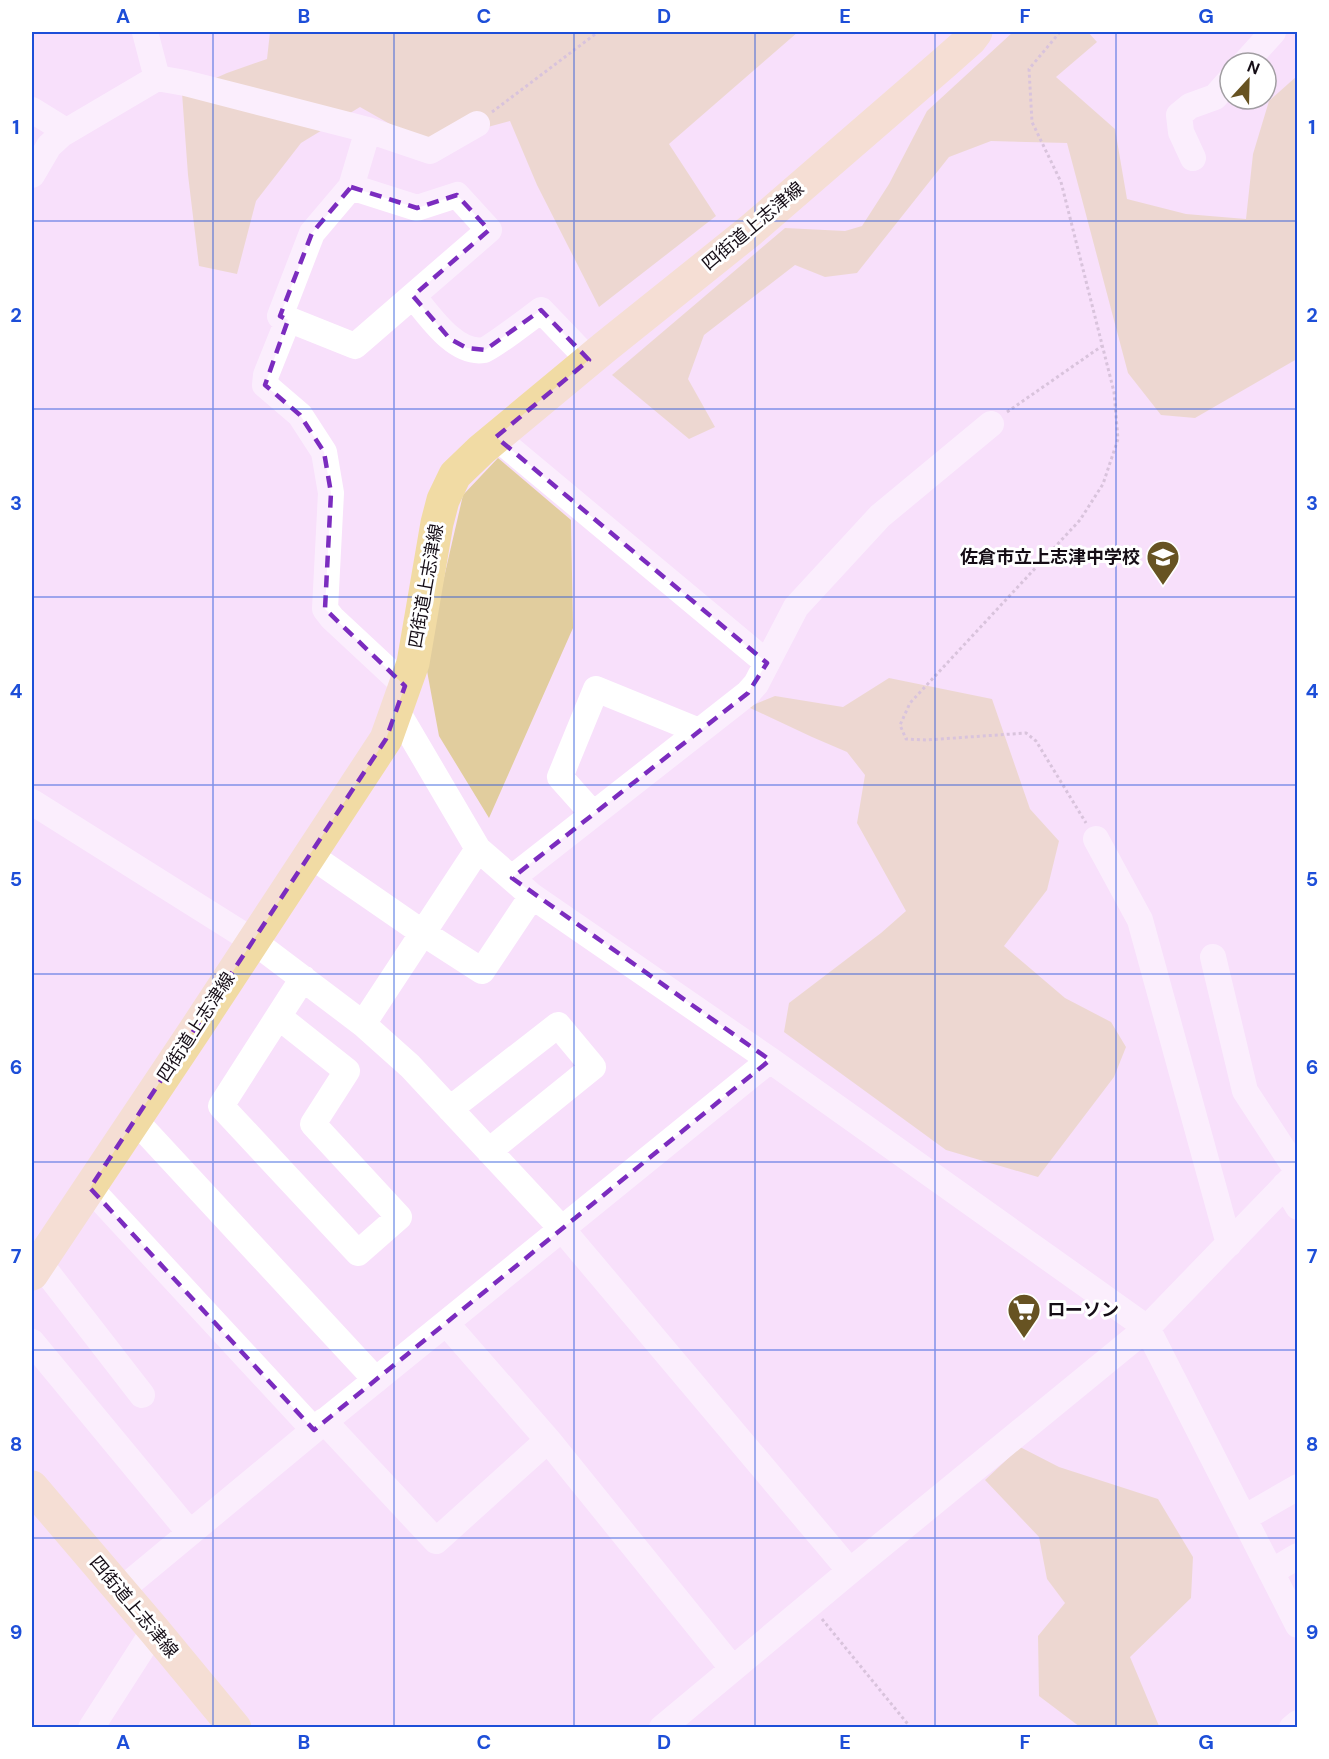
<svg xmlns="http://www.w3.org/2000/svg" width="1329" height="1759" font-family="'DM Sans','Noto Sans JP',sans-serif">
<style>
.green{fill:#e1cd9e}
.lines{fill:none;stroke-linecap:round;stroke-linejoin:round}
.path{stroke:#b3a0b6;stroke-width:3;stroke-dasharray:3 3;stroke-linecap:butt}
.minor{stroke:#fff;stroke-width:26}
.major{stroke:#f1dba4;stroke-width:33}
.marked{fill:none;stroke:#7b2cbf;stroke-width:4.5;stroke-dasharray:12 8;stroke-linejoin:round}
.grid{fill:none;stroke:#1d4ed8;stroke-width:1.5;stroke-opacity:0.55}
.labels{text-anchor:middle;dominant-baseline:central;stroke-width:6;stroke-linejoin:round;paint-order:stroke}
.street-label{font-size:18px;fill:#150d16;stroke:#fff}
.poi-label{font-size:18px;font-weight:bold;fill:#150d16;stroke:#fff;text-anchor:end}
.neatline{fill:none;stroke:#1d4ed8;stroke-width:2}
.grid-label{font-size:20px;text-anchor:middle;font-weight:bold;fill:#1d4ed8}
</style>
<rect width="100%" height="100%" fill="#f8e0fb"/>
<path class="green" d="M270,32h528l-129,112 47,72 -117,91 -62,-122 -27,-64 -85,23 -65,-37 -59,36 -45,58 -19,73 -38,-8 -11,-91 -6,-82 45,-20 40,-14z
M1013,32h75l9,10 -41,35 59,52 12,70 59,15 60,5 7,-65 16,-53 28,-25v283l-102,59 -34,-3 -33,-42 -61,-230 -76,-2 -42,16 -92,116 -32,4 -30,-12 -91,70 -16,44 27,48 -26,12 -77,-64 173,-147 60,3 17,-5 27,-42 38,-73z
M498,458l73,62 2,108 -84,190 -50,-82 -14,-76 38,-165z
M889,678l103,21 38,110 29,32 -12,49 -43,56 61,52 46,24 15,25 -12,30 -76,100 -92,-27 -162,-118 5,-29 92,-70 25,-22 -49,-88 8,-48 -18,-23 -35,-15 -64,-30 27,-11 68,11z
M1020,1447l39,20 99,32 35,58 -2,41 -61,59 29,69 -2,1h-77l-41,-31 -1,-60 27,-33 -18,-24 -8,-42 -54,-57z"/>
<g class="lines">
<path class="path" d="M1060,32l-31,37 3,53 29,60 53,210 4,47 -15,45 -23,36 -170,183 -10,22 6,14 20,1 100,-7 10,8 50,82
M492,112l106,-80
M1007,412l95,-66
M822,1619l89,109"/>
<path class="minor" d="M145,32l12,46
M1245,63l28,-31
M32,110l34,21
M1193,158l-12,-26 -2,-17 11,-9 25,-9 15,-17
M32,175l17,-29 13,-12 95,-56 28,5 183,47 62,21 47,-27
M351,187l66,21 40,-13 32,35 -134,116 -75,-30 32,-83 39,-46 17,-57
M413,296c16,19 42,59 71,54 7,-2 48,-33 57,-40l48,50
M288,320l-22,55 -1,10 35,30 24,37 7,41 -6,116 7,9 73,68
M496,437l271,226
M397,711l81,138 54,47 238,164 377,268 151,297
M32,802l221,139 110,83 47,42 152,163 288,342
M593,814l-33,-37 36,-88 103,42
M1096,839l44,81 89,324
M310,855l113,78 59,38 50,-75
M512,878l236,-185 8,-9 40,-77 84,-91 111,-92
M1213,957l32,134 53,81
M279,1017l68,54 -34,53 86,93 -41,36 -137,-147 82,-128
M363,1024l115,-175
M450,1109l108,-84 35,42 -104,84
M135,1120l241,260
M1285,1185l13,22
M90,1188l224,242
M39,1262l103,133
M446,1323l102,117 185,229
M32,1342l158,191
M324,1421l112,120 112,-101
M1244,1518l54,-31
M1271,1572l27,-16
M120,1591l194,-161 456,-370
M91,1728l63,-98
M662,1728l188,-157 297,-243 151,-156
M1292,1728l6,-5"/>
<path class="major" d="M32,1274l165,-247 189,-288 27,-76 24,-140 6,-23 12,-25 26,-25 124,-103 146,-117 193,-167 26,-23 6,-8
M32,1487l122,143 81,98"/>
</g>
<path d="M0 0H1329V1759H0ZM351,187l66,21 40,-13 32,35 -76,66 37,43 17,9 18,2 56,-40 48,50 -93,77 271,226 -19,30 -236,185 258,182 -456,370 -224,-242 296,-449 19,-53 -80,-77 6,-116 -7,-41 -24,-37 -35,-30 23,-65 -8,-4 32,-83z" fill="#f8e0fb" fill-opacity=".55" fill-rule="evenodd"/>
<path class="marked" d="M351,187l66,21 40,-13 32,35 -76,66 37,43 17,9 18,2 56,-40 48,50 -93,77 271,226 -19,30 -236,185 258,182 -456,370 -224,-242 296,-449 19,-53 -80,-77 6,-116 -7,-41 -24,-37 -35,-30 23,-65 -8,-4 32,-83z"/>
<path class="grid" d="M213,32v1696M394,32v1696M574,32v1696M755,32v1696M935,32v1696M1116,32v1696M32,221h1266M32,409h1266M32,597h1266M32,785h1266M32,974h1266M32,1162h1266M32,1350h1266M32,1538h1266"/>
<defs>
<symbol id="school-pin" viewBox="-11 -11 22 30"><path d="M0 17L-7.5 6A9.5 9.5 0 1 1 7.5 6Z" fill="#675322" stroke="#fff"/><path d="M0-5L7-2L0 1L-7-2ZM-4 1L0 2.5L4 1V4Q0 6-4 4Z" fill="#fff"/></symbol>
<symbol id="supermarket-pin" viewBox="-11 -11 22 30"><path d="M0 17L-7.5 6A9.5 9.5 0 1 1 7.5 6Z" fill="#675322" stroke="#fff"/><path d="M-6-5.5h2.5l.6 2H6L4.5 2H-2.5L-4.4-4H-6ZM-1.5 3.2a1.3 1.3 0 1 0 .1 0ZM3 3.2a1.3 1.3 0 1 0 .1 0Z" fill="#fff"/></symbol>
</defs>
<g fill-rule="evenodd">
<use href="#school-pin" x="1144" y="538" width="38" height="52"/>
<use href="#supermarket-pin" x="1005" y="1291" width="38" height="52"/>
</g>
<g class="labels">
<g class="street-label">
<text transform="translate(753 226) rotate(-40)">四街道上志津線</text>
<text transform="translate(426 586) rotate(-80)">四街道上志津線</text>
<text transform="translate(196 1027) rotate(-57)">四街道上志津線</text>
<text transform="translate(134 1607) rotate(50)">四街道上志津線</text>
</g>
<g class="poi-label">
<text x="1140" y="557">佐倉市立上志津中学校</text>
<text x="1047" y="1310" text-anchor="start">ローソン</text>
</g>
</g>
<rect width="1329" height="1759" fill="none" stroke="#ffffff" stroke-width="66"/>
<g transform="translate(1248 81) rotate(22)"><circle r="28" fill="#ffffff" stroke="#a19ea2" stroke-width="1.5"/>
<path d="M0-4.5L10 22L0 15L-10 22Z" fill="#675322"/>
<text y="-9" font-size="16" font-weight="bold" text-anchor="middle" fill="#150d16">N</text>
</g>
<rect x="33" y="33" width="1263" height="1693" class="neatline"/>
<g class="grid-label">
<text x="123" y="23">A</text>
<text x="304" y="23">B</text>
<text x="484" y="23">C</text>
<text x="664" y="23">D</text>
<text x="845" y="23">E</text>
<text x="1025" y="23">F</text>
<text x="1206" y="23">G</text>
<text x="16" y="134">1</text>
<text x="1312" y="134">1</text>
<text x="16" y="322">2</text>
<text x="1312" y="322">2</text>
<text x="16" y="510">3</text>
<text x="1312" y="510">3</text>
<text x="16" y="698">4</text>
<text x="1312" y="698">4</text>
<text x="16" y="886">5</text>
<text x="1312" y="886">5</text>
<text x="16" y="1074">6</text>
<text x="1312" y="1074">6</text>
<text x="16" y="1263">7</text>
<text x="1312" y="1263">7</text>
<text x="16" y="1451">8</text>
<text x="1312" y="1451">8</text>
<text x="16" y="1639">9</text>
<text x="1312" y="1639">9</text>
<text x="123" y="1749">A</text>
<text x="304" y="1749">B</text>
<text x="484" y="1749">C</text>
<text x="664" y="1749">D</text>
<text x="845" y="1749">E</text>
<text x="1025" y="1749">F</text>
<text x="1206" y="1749">G</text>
</g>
</svg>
